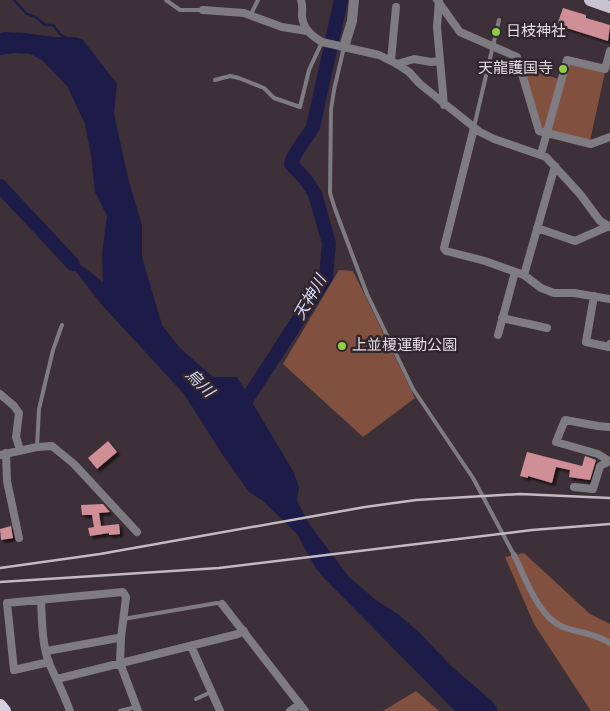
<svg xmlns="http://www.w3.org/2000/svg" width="610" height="711" font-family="Overpass,'Noto Sans JP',sans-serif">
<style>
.green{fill:#82503f}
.water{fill:#1d1c49}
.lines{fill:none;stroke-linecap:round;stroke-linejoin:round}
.stream{stroke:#1d1c49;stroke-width:2.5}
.river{stroke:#1d1c49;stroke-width:14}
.building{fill:#d08e97;filter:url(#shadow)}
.service{stroke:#7f7b82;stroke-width:4}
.pedestrian{stroke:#7f7b82;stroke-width:6}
.minor{stroke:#7f7b82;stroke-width:8}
.tertiary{stroke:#7f7b82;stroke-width:10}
.primary{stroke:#c9c2cf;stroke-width:12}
.trunk{stroke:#d8d0de;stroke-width:14}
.rail{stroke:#c4bac0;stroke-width:2.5}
.poi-dot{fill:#8fcd42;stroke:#32262e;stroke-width:2}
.labels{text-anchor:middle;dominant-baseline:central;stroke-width:5;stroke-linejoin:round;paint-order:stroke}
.poi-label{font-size:15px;fill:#e4dbe0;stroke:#32262e;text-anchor:start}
.water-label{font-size:16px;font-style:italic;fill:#d6dafa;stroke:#32262e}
</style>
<defs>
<filter id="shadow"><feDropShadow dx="3" dy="3" stdDeviation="1" flood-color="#0009"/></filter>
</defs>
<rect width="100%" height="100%" fill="#3d3038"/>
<path class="green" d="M569,64l36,8 -15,69 -41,-10z
M527,70l32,9 -14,51 -4,-1 -16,-51z
M339,270l14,1 62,127 -52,39 -80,-73z
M524,553l66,61 20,10v87h-19l-57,-87 -29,-67z
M416,691l23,20h-56z"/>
<path class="water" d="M5,32l20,1 28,4h22l8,3 34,44 -3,30 15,68 13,43v32l20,68 18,23 33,29h24l56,94 6,16 -2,14 13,24 39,52 27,23 23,15 20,17 32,34 42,36 5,9h-43l-131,-133 -9,-11 -18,-33 -35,-34 -13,-8 -25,-35 -40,-63 -83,-90 -40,-52 17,11 25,19 -1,-28 5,-38 -12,-24 -4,-37 -6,-31 -18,-38 -25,-26 -12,-6 -15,-1 -15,2v-22z"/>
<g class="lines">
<path class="stream" d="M14,0l13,14 9,3 9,8h8l8,10 6,3"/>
<path class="river" d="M0,186l73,78
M238,413l88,-136 3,-34 -14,-49 -9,-14 -15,-16c2,-11 16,-26 22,-37l28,-127"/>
</g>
<path class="building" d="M563,8l23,7v3l24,7 -2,16 -51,-16z
M108,441l9,11 -20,17 -9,-11z
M527,452l55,14 3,-10 11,4 -6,20 -21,-3 1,-7 -14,-3 -4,16 -24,-7v2l-8,-2z
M103,504l7,8 -11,1 2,13 18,-2 1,10 -11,1v-2l-19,3 -2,-8 6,-1 -2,-12h-10l-1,-10z
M11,526l2,12 -12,2 -1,-11z"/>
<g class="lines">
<path class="service" d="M166,0l14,10h23
M251,14l7,-14
M344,47l-10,43 -3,20 -1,83 5,16 32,85 46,95 60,89 41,77
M215,80l15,-4 9,2 25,10 10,10 26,9 9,-37 13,-28
M474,127l25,-107
M37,447l2,-38 14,-59 9,-25
M123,619l94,-16 5,1
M196,699l15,-7
M120,711l16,-4"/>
<path class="pedestrian" d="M514,555c11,22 24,62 49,72 16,6 32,6 47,16"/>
<path class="minor" d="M301,0c2,6 1,10 1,16 1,13 10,20 20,26l57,13 18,9 12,8 11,12 60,48 14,7 52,18 34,37 20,27 10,6
M437,0l23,32 57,25 22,74 52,13 19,-7
M439,0l-2,27 7,78
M203,10l41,3 38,14 25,4
M391,61l5,-54
M397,64l17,-5 17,3 9,-1
M474,128l-30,120 2,3 39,10 39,14 17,13 13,5h20l36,6
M541,154l26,-94 38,9 5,-18
M537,228l38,13 34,-15
M524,275l31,-109
M594,296l-8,46 23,5 1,-3
M502,318l45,10
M498,335l17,-63
M0,394l14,12 5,7 -3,24 4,13
M6,453l1,28 12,57
M0,455l37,-8 15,-1 22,18 63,68
M609,461l-11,-7 -42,-12 9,-22 33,6 12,1
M574,487l19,2 7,-23 10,-5
M41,600c1,21 1,44 8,63 7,16 15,31 21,48
M222,604l83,107
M191,646l29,65
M47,651l71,-13h3
M49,662l-35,8 -7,-67 116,-11 3,5 -5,41 -1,25 18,48
M57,679l181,-45 6,-3
M290,711l10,-7"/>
<path class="tertiary" d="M344,47l8,-26 2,-21"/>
<path class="primary" d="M590,0l20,7"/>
<path class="trunk" d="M0,706l4,5"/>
<path class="rail" d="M0,568l100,-14 265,-47 51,-7 104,-6 90,4
M0,582l219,-14 313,-38 78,-6"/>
</g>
<g class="poi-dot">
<circle cx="496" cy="32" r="5"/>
<circle cx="563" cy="69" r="5"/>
<circle cx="342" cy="346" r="5"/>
</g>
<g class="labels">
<g class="poi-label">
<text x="506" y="32">日枝神社</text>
<text x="553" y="69" text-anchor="end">天龍護国寺</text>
<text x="352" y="346">上並榎運動公園</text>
</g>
<g class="water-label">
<text transform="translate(311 298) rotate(-60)">天神川</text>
<text transform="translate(199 384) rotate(45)">烏川</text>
</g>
</g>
</svg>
